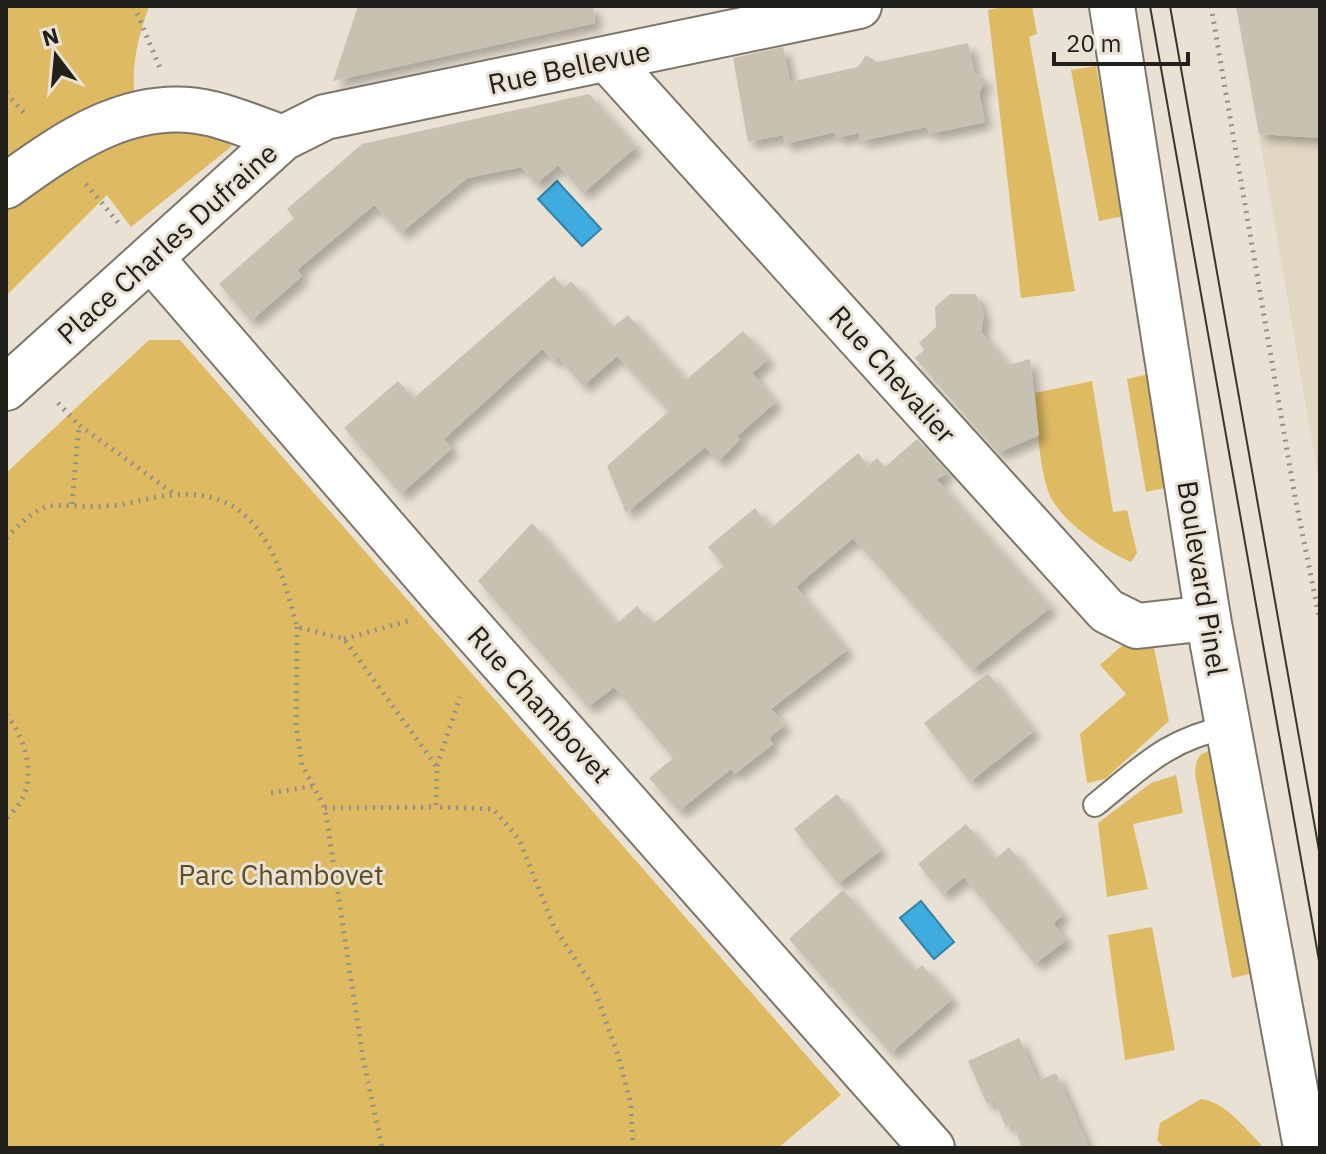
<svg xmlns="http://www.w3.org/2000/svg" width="1326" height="1154" font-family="'IBM Plex Sans',sans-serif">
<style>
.built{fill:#e1d7c2}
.green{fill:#deba63}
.water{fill:#3face0;stroke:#3682a5;stroke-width:2}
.building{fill:#c7c1b2;filter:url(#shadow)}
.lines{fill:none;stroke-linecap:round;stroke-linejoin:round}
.service-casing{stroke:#7c7669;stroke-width:26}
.minor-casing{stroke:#7c7669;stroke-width:48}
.secondary-casing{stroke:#7c7669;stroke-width:48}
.path{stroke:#959086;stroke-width:5;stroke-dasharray:2 6;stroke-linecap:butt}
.service{stroke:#fff;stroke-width:22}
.minor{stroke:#fff;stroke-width:44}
.secondary{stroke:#fff;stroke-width:44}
.tram{stroke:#383630;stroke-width:2}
.labels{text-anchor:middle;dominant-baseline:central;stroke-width:6;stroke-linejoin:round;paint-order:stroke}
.street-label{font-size:28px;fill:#22201b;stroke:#e9e2d4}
.park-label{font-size:28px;fill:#5d4c24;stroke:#e9e2d4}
</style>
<defs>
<filter id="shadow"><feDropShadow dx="7" dy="7" stdDeviation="4" flood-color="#0004"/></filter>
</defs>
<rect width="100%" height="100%" fill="#e9e2d4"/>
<path class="built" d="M1320,6v481l-76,-440z"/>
<path class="green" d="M6,6h143c-17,49 -20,75 -8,125 34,-4 62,-7 91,15l-101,81 -24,-32 -101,101z
M1007,6h25l5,28 -8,3 46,254 -54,7 -33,-288z
M1096,66l28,150 -25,5 -28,-151z
M149,340h31l661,755 -63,53h-772v-675z
M1149,374l20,113 -23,5 -19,-113z
M1092,381l21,131 14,-2 10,43 -6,9c-26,-11 -73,-42 -83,-71 -10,-30 -10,-67 -13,-98z
M1125,643l29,5 15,73 -64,58 -18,4 -7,-49 46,-40 -26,-29z
M1213,750l41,223 -22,5 -37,-204c1,-15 3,-21 18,-24z
M1176,775l7,38 -50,11 15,65 -41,8 -9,-74 53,-40z
M1152,927l23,123 -50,10 -17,-125z
M1201,1099c25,3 43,29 60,45l-1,4h-96l-7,-8 3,-17z"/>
<path class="water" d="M557,181l44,48 -19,17 -44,-47z
M921,901l33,41 -20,17 -34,-41z"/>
<path class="building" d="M358,6h235l2,17 -262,58z
M1236,6h84v132l-61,-4z
M968,43l6,29 12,8 -7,13 6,29 -56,12 -2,-7 -67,14 -1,-8 -23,5 -1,-6 -50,12 -2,-9 -35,7 -15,-84 50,-11 7,35 68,-15 8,-12 11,7z
M589,94l47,53 -53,46 -25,-28 -22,19 -15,-17 -54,11 -66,55 -27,-28 -77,65 5,6 -51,45 -32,-37 75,-66 -7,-9 75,-65z
M554,276l10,12 7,-7 42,46 15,-12 58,65 57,-49 25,28 -16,14 24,29 -39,34 3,4 -22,21 -13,-14 -79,66 -19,-47 62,-55 -52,-55 -34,30 -25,-29 -5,3 -11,-11 -98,90 8,9 -51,46 -57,-66 54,-47 16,17z
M950,294h26l8,21 -3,17 28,33 21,-6 9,76 -41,18 -83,-95 9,-8 -5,-7 17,-16 -1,-20z
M917,439l32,34 -13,6 115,128 -79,63 -119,-132 -57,49 51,63 -76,59 14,16 -16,13 4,6 -38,30 -4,-5 -52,42 -30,-33 24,-20 -59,-71 -26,20 -110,-126 54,-58 85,101 20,-18 16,18 71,-58 -16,-19 47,-39 16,20 87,-75 10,13 9,-8 8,9z
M988,673l46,58 -64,51 -46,-59z
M837,794l44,56 -43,34 -44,-55z
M966,824l29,35 14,-12 54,68 -10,8 13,17 -31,24 -71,-87 -21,17 -25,-30z
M843,890l72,81 7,-6 30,34 -61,54 -102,-114z
M1019,1038l19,43 18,-8 33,75h-67l-9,-24 -7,3 -11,-26 -8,3 -19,-43z"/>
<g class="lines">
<defs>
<path id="service" d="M1095,805c47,-38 72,-66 134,-78"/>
<path id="minor" d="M607,59l500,552 30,15 71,-8
M6,186c61,-44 128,-92 207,-72 24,6 47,16 70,24
M151,258l294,340 487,550
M6,388l277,-250 42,-21 534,-111"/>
<path id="secondary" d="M1112,6l96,612 98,530"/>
</defs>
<use href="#service" class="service-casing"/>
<use href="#minor" class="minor-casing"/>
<use href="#secondary" class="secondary-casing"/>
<path class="path" d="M134,6l26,62
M1211,6l84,491 25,124
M6,93l21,23
M86,184l35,42
M58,403l21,22
M72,504l7,-79 94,68
M6,538c45,-46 42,-29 98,-32 22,0 45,-9 67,-11 87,-9 108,64 126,132l47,12 93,128 -1,40 57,2 26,30 35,88 40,61 24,67 13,49 2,44
M297,627l-1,98 6,40 23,43 38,250 19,90
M344,639l64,-18
M6,715c18,20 30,58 16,84 -3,7 -11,14 -16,20
M437,766l23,-69
M271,793l43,-7
M325,808l111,-1"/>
<use href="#service" class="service"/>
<use href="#minor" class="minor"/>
<use href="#secondary" class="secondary"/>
<path class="tram" d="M1150,6l170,960
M1170,6l150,850"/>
</g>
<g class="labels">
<g class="street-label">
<text transform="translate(569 67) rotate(-12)">Rue Bellevue</text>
<text transform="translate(167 243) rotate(-42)">Place Charles Dufraine</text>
<text transform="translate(893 374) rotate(48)">Rue Chevalier</text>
<text transform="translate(1203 578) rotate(81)">Boulevard Pinel</text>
<text transform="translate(540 704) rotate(48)">Rue Chambovet</text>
</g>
<g class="park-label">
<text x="281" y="874">Parc Chambovet</text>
</g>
</g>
<rect width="1326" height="1154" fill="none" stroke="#22201b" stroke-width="16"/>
<g transform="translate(56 56) rotate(344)" stroke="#e9e2d4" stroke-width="6" paint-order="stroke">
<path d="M0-6L14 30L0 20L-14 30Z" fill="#22201b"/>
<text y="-12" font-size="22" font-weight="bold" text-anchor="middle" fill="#22201b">N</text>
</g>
<path d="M1054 52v12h134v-12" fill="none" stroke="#22201b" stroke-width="4"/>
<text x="1066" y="52" font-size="24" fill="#22201b" stroke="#e9e2d4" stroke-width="6" paint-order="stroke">20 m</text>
</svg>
